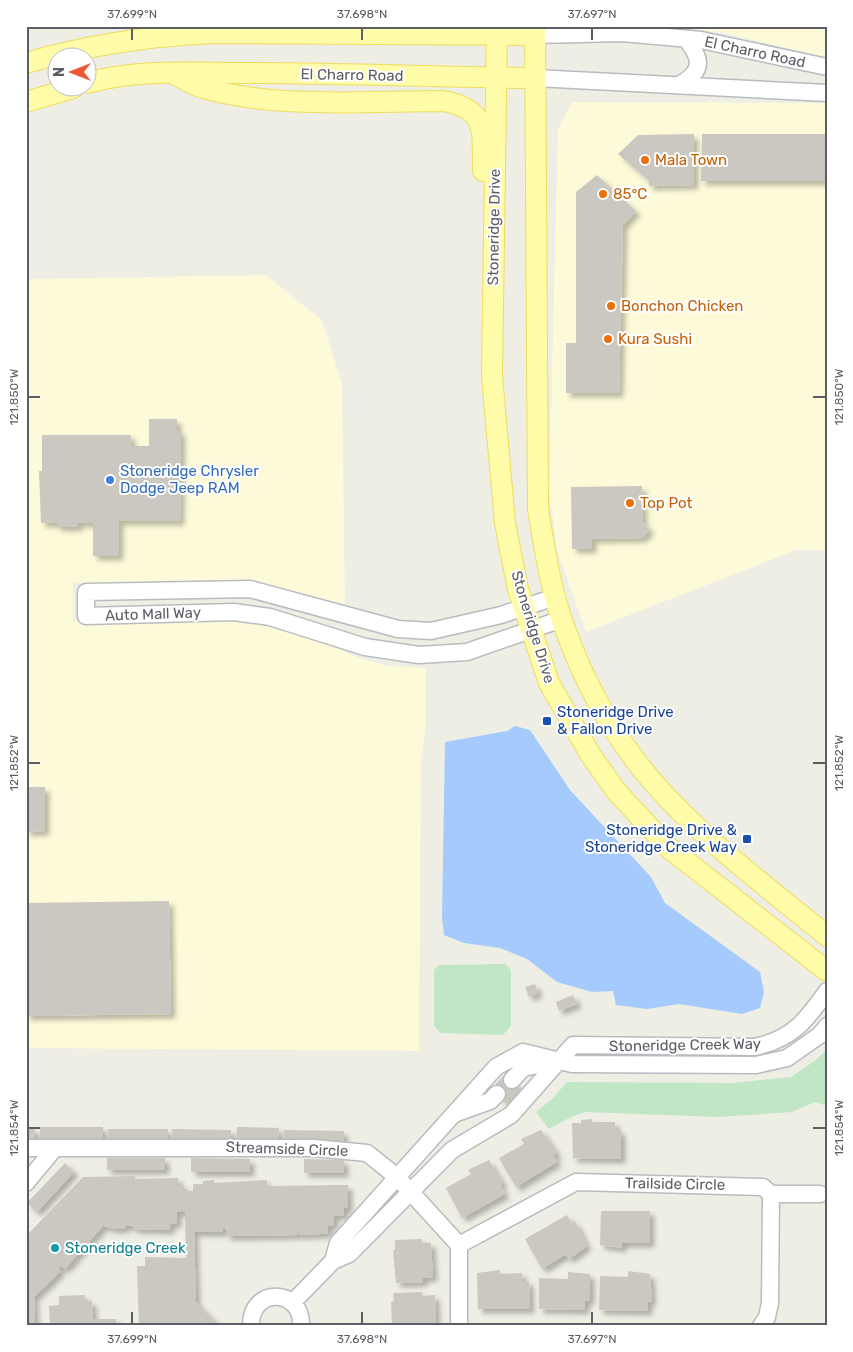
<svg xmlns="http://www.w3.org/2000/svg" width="853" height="1352" font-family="Rubik,sans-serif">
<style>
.commercial{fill:#fdfada}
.green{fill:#c1e6c6}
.water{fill:#a5cafe}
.building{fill:#cac8c1;filter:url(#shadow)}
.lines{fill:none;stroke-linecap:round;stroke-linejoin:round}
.minor-casing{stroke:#b9bbc0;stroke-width:19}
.major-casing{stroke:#efdc5c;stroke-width:22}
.minor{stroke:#fff;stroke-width:16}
.major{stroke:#fefca9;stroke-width:20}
.ticks{fill:none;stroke:#5c5e64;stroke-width:2}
.food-dot{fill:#e8710a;stroke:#fff;stroke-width:2}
.shop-dot{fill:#3f7fe0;stroke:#fff;stroke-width:2}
.transit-dot{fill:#1a4fb4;stroke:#fff;stroke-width:2}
.culture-dot{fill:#0f9aa8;stroke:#fff;stroke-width:2}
.labels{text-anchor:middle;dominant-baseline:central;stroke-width:4;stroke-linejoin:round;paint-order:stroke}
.street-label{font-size:15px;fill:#5c5e64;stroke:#fff}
.food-label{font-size:15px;fill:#c56008;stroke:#fff;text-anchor:start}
.shop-label{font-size:15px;fill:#366cbe;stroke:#fff;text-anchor:start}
.transit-label{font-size:15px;fill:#164399;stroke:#fff;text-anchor:start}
.culture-label{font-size:15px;fill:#0d838f;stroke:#fff;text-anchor:start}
.neatline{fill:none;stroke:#5c5e64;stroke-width:2}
.ticks-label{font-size:12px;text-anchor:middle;fill:#5c5e64}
</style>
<defs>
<filter id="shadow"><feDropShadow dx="4.5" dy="4.5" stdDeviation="2.5" flood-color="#0004"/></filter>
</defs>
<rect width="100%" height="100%" fill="#eeeee4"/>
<path class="commercial" d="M666,26h161v32l-103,-25z
M572,102l255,1v447h-31l-210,82 -29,-82 -8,-61 9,-360z
M266,275l56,45 20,64 3,221 -92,-24 -180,2v38l163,-3 62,13 61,27 30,8 37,2v58l-5,33 -2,292 -393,-3v-759l5,-10z"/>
<path class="green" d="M505,964l6,6v56l-8,9 -62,-2 -7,-7v-56l5,-5z
M827,1049v57l-12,-4 -23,10 -73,5 -134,-5 -14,5 -22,12 -13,-17 16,-13 15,-17 167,1 57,-6 25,-17z"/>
<path class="water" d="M515,726l15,4 40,60 81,87 14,26 95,69 4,20 -4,16 -18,6 -63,-10 -32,5 -31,-4 -3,-14 -21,1 -35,-10 -30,-23 -27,-11 -36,-5 -20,-8 -2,-18 3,-175 62,-11z"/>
<path class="building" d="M694,134v51l-45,1v-5l-31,-27 20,-19z
M702,134h125v47h-126z
M597,175l39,36 -13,14 -4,168h-53v-50h10v-151z
M149,419h28v12h4l-1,90h-61v35h-26v-33h-15v4h-21v-4h-16l-2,-52h3v-36h89v11h18z
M642,486l1,36 7,8 -8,8 -50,1v10h-20l-1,-62z
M26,787h19v44l-19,1z
M169,901l2,113 -145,2v-113z
M535,984l3,9 -9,4 -4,-10z
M573,995l4,9 -18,7 -3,-9z
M505,1074l18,17 -14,15 -18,-17z
M592,1119v3h23v8h6v29l-48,-1 -1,-35h9v-3z
M40,1127h63v14l-63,-1z
M237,1127l42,1 -1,14h-42z
M35,1128v13h-9v-12z
M108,1129h60v13h-60z
M172,1129l59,1v14l-59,-1z
M284,1130l60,1 -1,13 -59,-1z
M541,1130l16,23 -4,2 4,7 -41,25 -17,-29 25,-14 -3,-5z
M107,1158h58v12h-58z
M191,1158l59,1v13h-59z
M304,1159l40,1v13h-40z
M489,1160l14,23 -3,2 5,9 -43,24 -16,-30 25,-14 -3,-4z
M65,1163l9,9 -37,40 -10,-9z
M135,1176v3l43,-1v7h6v6h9v-7h10v-3l11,-1v3l53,-3v6l81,-1v23h-4v7l-10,1v9l-6,1v7l-8,1 -21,1v-4l-2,4 -71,1v-7h-3v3h-29l2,70 24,24h-81l-2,-60h8v-9l41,1 -1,-46h-8v11l-6,1 -2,6 -36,-1v-3h-7l-1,2 -10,1 -12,-3 -38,43 -4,-3 -3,3 3,2 -27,26 1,29h-9l2,-92 55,-57z
M601,1211h49v32h-28v5l-22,-3z
M567,1215l4,8 4,-2 12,25 -18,13 -3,-5 -24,15 -17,-30z
M422,1239v4h9l2,34 -10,1v4l-27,1 -3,-33h2v-10z
M500,1270v4l22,-1v8h7l1,28h-52l-1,-36z
M628,1271l22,3 2,28 -4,-1v10l-49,-1 1,-34 28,1z
M568,1272l22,2v27h-5v9l-46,-1v-31l29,1z
M422,1292v4l13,-1 1,31h-44l-1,-24 3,-1 -1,-8z
M85,1295v6h7l1,18h23l1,7h-67l-1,-20 10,-1v-9z"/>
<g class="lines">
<defs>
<path id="minor" d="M535,35l87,-2 79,7 126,27
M535,78l292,15
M679,85c25,-14 23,-26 7,-46
M555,597l-54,18 -70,16 -33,-2 -148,-40 -164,3v24l148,-4 36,5 95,30 54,8 48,-3 95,-33
M512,1080l11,-12 30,-6
M454,1114l36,-13 7,-7
M26,1148h288l53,5 30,24 62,68v81
M26,1183l29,-35
M771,1194h49
M459,1245l117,-63 187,5 8,7 -1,109 -3,14 -6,9
M333,1261l5,-18 158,-176 27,-15 49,12 184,1 31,-7 33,-23 7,-9
M293,1302l40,-41 16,-7 103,-104 59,-35 62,-70 182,2c37,-8 51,-26 72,-56
M251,1326c-1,-40 52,-38 50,0"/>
<path id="major" d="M497,26l-5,350 13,147 13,66 31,94 41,71 26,37 53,57 158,123
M535,26l3,483c7,42 13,85 29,125 16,44 40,88 68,126 51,67 127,123 192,176
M26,63c61,-18 123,-27 187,-30l322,2
M176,75c9,4 18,11 28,13 71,21 164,13 239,13 46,8 39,31 40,70
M88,83c49,-14 103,-10 154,-10 98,0 196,4 293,5
M26,102l47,-14"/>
</defs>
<use href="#minor" class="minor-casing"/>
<use href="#major" class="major-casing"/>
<use href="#minor" class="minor"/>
<use href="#major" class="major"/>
</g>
<path class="ticks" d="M132,28v12M362,28v12M592,28v12M28,397h12M813,397h13M28,763h12M813,763h13M28,1128h12M813,1128h13M132,1312v12M362,1312v12M592,1312v12"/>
<g class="food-dot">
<circle cx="645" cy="160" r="5"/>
<circle cx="603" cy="194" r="5"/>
<circle cx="611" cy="306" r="5"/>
<circle cx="608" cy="339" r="5"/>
<circle cx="630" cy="503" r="5"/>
</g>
<circle class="shop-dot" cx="110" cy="480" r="5"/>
<g class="transit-dot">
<rect x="542" y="716" width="10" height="10" rx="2.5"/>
<rect x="742" y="834" width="10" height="10" rx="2.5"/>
</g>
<circle class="culture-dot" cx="55" cy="1248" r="5"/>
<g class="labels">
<g class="street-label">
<text transform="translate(755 52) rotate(12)">El Charro Road</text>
<text transform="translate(352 75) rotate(1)">El Charro Road</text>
<text transform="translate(494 227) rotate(-89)">Stoneridge Drive</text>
<text transform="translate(153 614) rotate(-2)">Auto Mall Way</text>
<text transform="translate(533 627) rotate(73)">Stoneridge Drive</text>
<text transform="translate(685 1045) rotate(-1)">Stoneridge Creek Way</text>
<text transform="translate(287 1149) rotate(2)">Streamside Circle</text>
<text transform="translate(675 1184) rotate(1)">Trailside Circle</text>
</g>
<g class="food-label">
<text x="655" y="160">Mala Town</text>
<text x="613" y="194">85°C</text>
<text x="621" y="306">Bonchon Chicken</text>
<text x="618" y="339">Kura Sushi</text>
<text x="640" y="503">Top Pot</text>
</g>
<g class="shop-label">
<text x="120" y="471">Stoneridge Chrysler<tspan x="120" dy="17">Dodge Jeep RAM</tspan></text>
</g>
<g class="transit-label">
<text x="557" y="712">Stoneridge Drive<tspan x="557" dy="17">&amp; Fallon Drive</tspan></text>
<text x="737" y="830" text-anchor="end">Stoneridge Drive &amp;<tspan x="737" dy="17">Stoneridge Creek Way</tspan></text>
</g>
<g class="culture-label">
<text x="65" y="1248">Stoneridge Creek</text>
</g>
</g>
<rect width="853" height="1352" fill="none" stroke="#ffffff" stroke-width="55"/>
<g transform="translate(72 72) rotate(270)"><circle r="24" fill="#ffffff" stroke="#bebfc1"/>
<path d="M0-4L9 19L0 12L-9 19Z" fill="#e75a32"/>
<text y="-8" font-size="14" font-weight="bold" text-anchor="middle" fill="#5c5e64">N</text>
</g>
<rect x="28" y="28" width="798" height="1296" class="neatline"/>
<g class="ticks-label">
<text x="132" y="18">37.699°N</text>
<text x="362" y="18">37.698°N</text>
<text x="592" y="18">37.697°N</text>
<text transform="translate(839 397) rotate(-90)" y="4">121.850°W</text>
<text transform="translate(14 397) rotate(-90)" y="4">121.850°W</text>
<text transform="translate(839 763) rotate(-90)" y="4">121.852°W</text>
<text transform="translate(14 763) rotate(-90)" y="4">121.852°W</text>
<text transform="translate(839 1128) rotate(-90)" y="4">121.854°W</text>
<text transform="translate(14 1128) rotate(-90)" y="4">121.854°W</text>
<text x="132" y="1343">37.699°N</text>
<text x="362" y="1343">37.698°N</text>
<text x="592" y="1343">37.697°N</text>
</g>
</svg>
